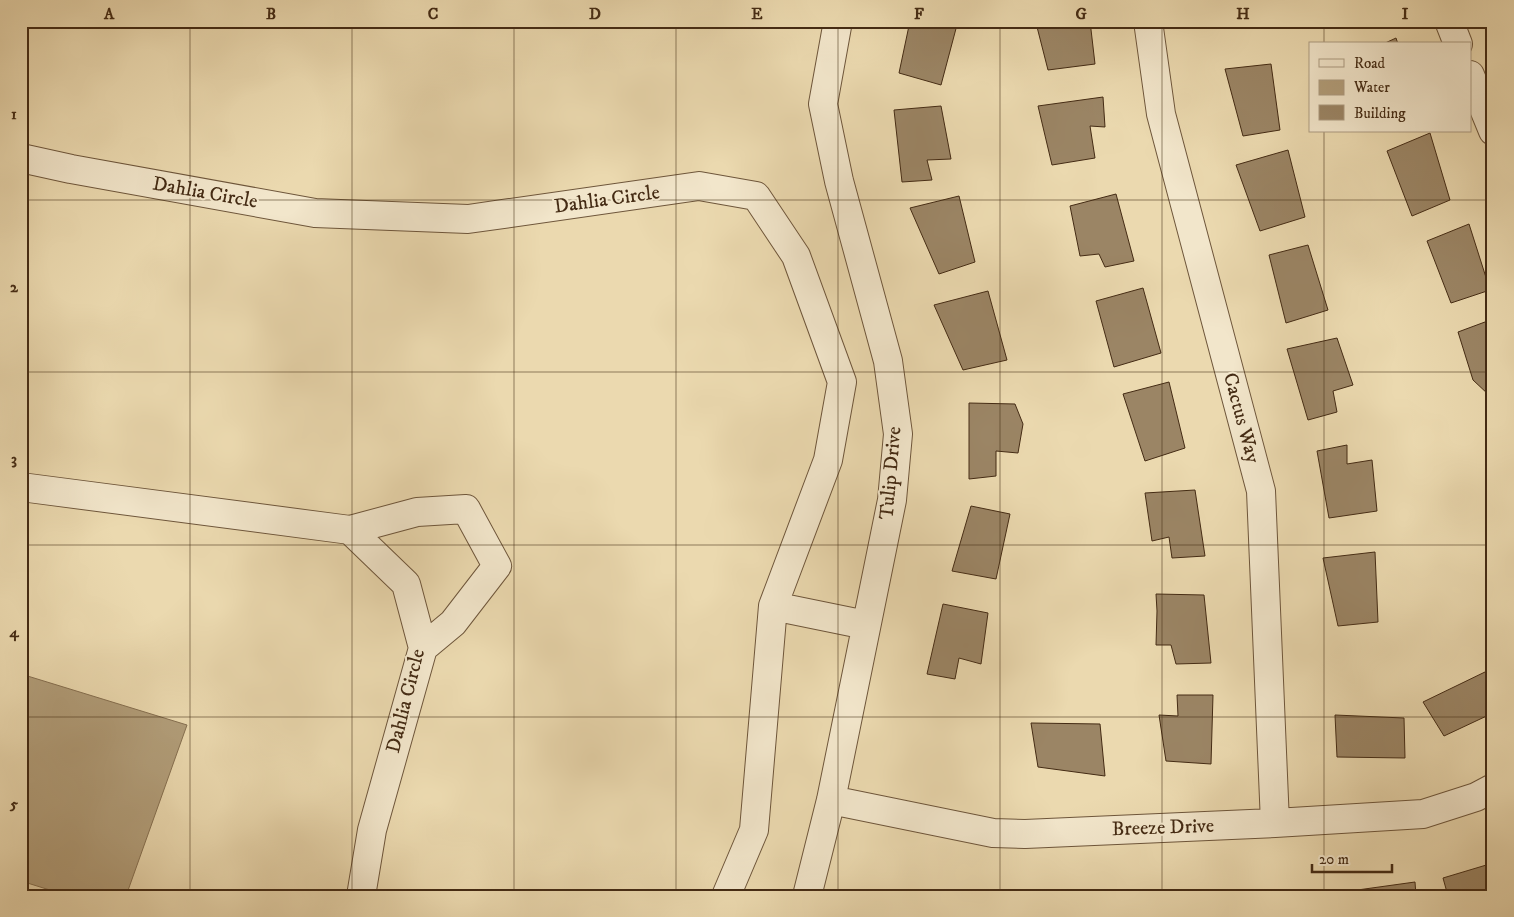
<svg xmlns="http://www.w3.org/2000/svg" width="1514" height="917" font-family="'IM FELL DW Pica',serif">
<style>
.water{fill:#b29e7a;stroke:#867051}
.building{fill:#9b8565;stroke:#442b14}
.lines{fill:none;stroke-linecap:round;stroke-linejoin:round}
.minor-casing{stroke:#6e563b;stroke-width:30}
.minor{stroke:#f2e6cb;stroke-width:28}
.grid{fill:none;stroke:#442b14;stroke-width:1;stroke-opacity:0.55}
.labels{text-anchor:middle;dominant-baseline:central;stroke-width:4;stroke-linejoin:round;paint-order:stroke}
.street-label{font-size:20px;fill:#442b14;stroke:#f2e6cb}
.neatline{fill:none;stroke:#442b14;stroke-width:2}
.grid-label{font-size:16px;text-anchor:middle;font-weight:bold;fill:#442b14}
</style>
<rect width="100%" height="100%" fill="#ebd9af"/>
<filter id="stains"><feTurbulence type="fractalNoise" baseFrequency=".004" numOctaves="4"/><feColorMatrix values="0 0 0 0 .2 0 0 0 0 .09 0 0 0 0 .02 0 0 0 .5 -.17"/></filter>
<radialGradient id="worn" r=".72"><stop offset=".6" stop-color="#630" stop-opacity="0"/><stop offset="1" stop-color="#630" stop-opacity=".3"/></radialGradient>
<path class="water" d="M21,674l166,51 -61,171h-57l-48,-15z"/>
<path class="building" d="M910,21h48l-17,64 -42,-12z
M1047,21h43l5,43 -47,6 -12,-47z
M1396,38l2,6h-15z
M1271,64l9,66 -37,6 -18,-67z
M1103,97l2,30 -15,-1 5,32 -43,7 -14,-59z
M941,106l10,53 -24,1 5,20 -30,2 -8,-72z
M1430,133l20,67 -38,16 -25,-65z
M1288,150l17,67 -45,14 -24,-66z
M1116,194l18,67 -29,6 -6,-13 -19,2 -10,-50z
M959,196l16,66 -36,12 -29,-66z
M1469,224l21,66 -39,13 -24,-62z
M1308,245l20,65 -42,13 -17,-68z
M1143,288l18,65 -47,14 -18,-66z
M988,291l19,69 -44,10 -29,-65z
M1493,319v74l-4,2 -16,-15 -15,-48z
M1337,338l16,47 -20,6 4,21 -29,8 -21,-71z
M1169,382l16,66 -40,13 -22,-67z
M969,403l46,1 8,20 -5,29 -22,-2v25l-27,3z
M1347,445v19l25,-4 5,51 -48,7 -12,-67z
M1195,490l10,66 -33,2 -3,-21 -17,4 -7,-48z
M971,506l39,8 -14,65 -44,-8z
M1375,552l3,70 -40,4 -15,-68z
M1156,594l48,1 7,68 -35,1 -5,-19h-15l1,-34z
M943,604l45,9 -7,51 -22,-6 -4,21 -28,-5z
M1487,671l6,13v29l-49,23 -21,-34z
M1177,695h36l-2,69 -45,-3 -7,-46 19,1z
M1335,715l69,3 1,40 -68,-1z
M1031,723l69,1 5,52 -67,-9z
M1493,863v33h-45l-5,-18z
M1415,882l1,14h-73v-4z
M1245,890h65l1,6h-66z
M1210,891v5h-72l-1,-4z"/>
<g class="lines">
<defs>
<path id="minor" d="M1148,21l13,93 100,377 14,332
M1449,21l9,23
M1470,75l23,56
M21,158l50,11 244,44 153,6 231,-33 57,10 40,60 46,126 -14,78 -55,146 -19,224 -28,66
M21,487l329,43 56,54 17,64 -51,182 -11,66
M350,530l67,-18 49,-3 31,57 -44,57 -30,25
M773,606l93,19
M831,800l162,33 32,1 250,-11 148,-9 53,-17 17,-9
M807,896l24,-96 61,-300 6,-66 -10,-73 -49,-180 -16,-77 15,-83"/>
</defs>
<use href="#minor" class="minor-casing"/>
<use href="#minor" class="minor"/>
</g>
<path class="grid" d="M190,21v875M352,21v875M514,21v875M676,21v875M838,21v875M1000,21v875M1162,21v875M1324,21v23M1324,131v765M21,200h1472M21,372h1472M21,545h1472M21,717h1472"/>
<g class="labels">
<g class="street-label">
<text transform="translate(205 193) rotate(10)">Dahlia Circle</text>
<text transform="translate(607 200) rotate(-8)">Dahlia Circle</text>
<text transform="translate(1241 418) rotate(75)">Cactus Way</text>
<text transform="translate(891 473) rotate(-85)">Tulip Drive</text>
<text transform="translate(406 701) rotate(-76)">Dahlia Circle</text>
<text transform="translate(1163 828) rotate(-2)">Breeze Drive</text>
</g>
</g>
<rect width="1514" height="917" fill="none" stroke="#ebd9af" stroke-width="55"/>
<rect x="1309" y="42" width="162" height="90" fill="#f2e6cb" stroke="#ac9b82"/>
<rect x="1319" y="59" width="25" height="8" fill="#f2e6cb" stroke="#ac9b82"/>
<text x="1354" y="68" font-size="15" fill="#442b14">Road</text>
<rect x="1319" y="80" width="25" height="15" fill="#b29e7a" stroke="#ac9b82"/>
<text x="1354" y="92" font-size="15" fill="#442b14">Water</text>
<rect x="1319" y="105" width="25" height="15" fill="#9b8565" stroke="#ac9b82"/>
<text x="1354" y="118" font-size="15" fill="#442b14">Building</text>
<path d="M1312 864v8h80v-8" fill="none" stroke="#442b14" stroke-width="2.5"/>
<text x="1319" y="864" font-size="15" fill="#442b14" stroke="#f2e6cb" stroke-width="4" paint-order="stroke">20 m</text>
<rect x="28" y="28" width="1458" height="862" class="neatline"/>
<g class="grid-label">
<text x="109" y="19">A</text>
<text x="271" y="19">B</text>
<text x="433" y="19">C</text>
<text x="595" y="19">D</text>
<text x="757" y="19">E</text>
<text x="919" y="19">F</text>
<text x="1081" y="19">G</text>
<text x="1243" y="19">H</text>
<text x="1405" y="19">I</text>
<text x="14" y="119">1</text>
<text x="14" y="292">2</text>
<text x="14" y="464">3</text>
<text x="14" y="637">4</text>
<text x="14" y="809">5</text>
</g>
<rect width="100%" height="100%" filter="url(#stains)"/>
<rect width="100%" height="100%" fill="url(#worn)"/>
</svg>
